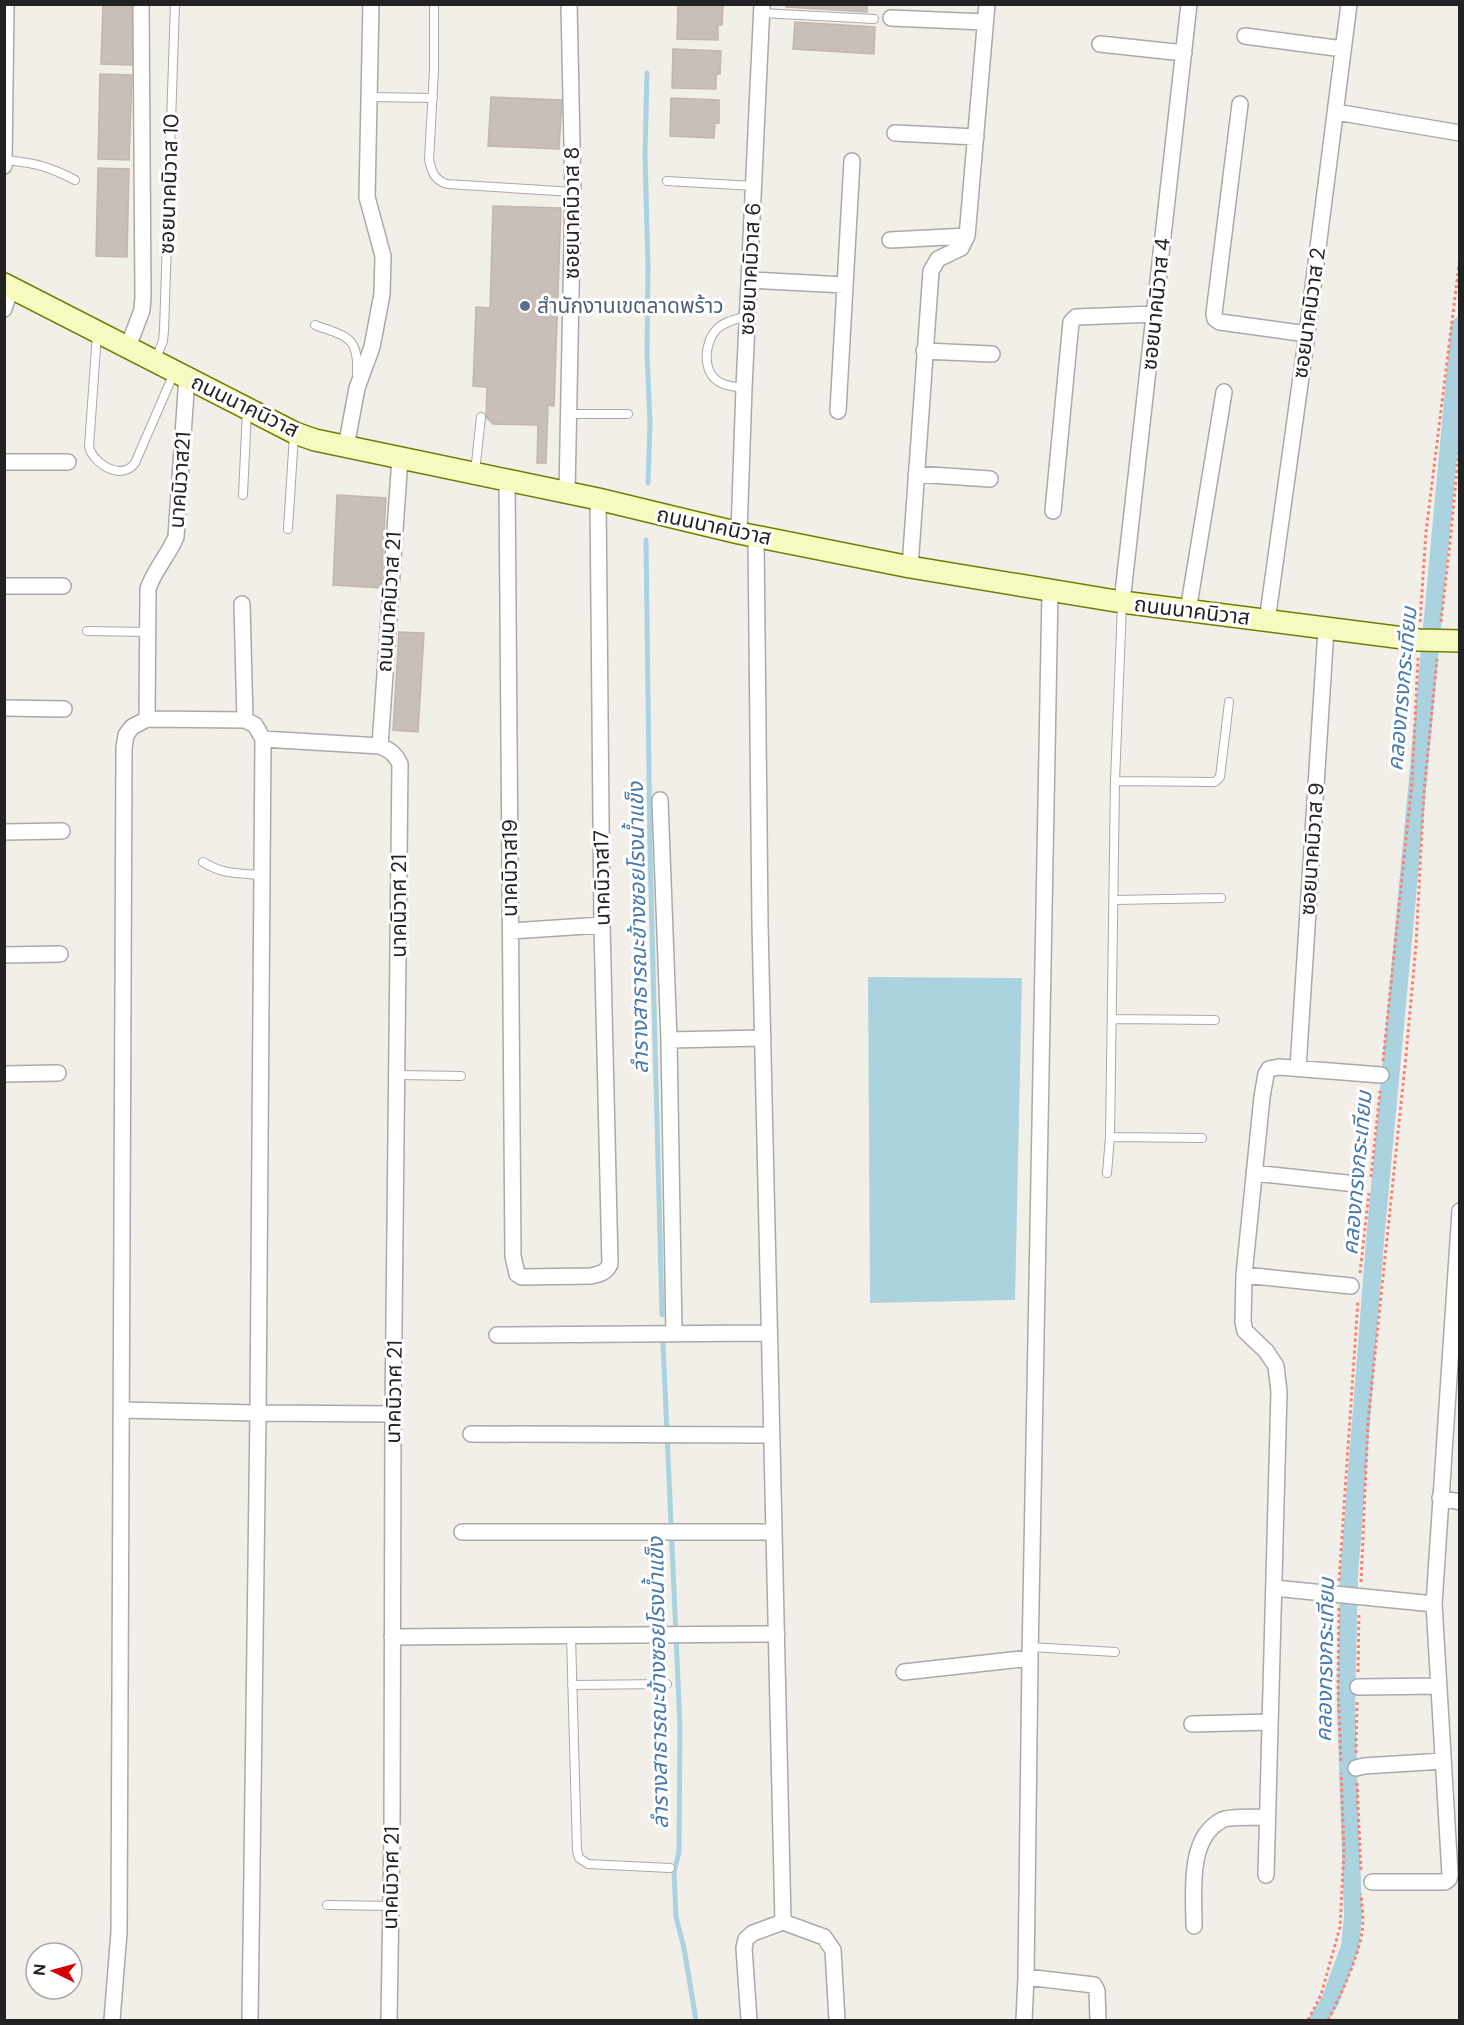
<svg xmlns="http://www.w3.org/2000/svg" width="1464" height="2025" font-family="'DM Sans','Noto Sans Thai',sans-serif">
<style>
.water{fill:#aad3df}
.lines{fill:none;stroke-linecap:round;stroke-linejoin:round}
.stream{stroke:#aad3df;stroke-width:5}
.canal{stroke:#aad3df;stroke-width:18}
.building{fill:#c7bfb8;stroke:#c4b6ab;stroke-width:1.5}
.lane-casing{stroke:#a9a9a9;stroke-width:10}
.street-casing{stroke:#a9a9a9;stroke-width:18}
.secondary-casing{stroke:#707d05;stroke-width:24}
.path{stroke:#fa8072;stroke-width:3;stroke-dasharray:3 3;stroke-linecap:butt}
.lane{stroke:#fff;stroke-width:8}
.street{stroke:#fff;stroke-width:15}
.secondary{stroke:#f7fabf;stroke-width:21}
.service-dot{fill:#5c6f8a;stroke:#fff;stroke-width:2}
.labels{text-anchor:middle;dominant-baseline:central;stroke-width:6;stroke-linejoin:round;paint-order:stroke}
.street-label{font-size:21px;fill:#222;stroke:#fff}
.service-label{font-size:21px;fill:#4e5e75;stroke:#fff;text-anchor:start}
.water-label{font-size:22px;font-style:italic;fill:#4a7aab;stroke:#fff}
</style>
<rect width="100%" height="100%" fill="#f2efe9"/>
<path class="water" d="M868,977l154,1 -7,322 -145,3z"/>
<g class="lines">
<path class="stream" d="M647,73l-2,82 3,112 -1,87 3,69 -2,60
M646,540l4,310 12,465
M663,1343l17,383 -1,126 -5,20 2,45 8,31 12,72"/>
<path class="canal" d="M1318,2020l12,-19 20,-54 3,-32 -7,-209 3,-130 26,-335 85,-915"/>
</g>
<path class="building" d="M103,4h31l-1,61 -32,-1z
M678,4h45l-1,21h-4v15l-41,-1z
M786,4h81v8l-81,-5z
M795,22l80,5 -1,27 -81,-5z
M673,49l48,2 -1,23h-4v15l-44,-1z
M100,74l32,1 -3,85 -31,-1z
M491,97l71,3 -3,49 -71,-3z
M671,98l48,2v23h-4l-1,15 -44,-2z
M98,168l31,1 -2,88 -31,-1z
M493,206l68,2 -7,198 -6,-1 -2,58h-9l1,-38 -45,-1 -7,-7 1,-30 -14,-1 3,-79 14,1z
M337,495l49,3 -5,90 -48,-3z
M399,632l25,1 -6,99 -25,-2z"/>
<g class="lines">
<defs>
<path id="lane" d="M434,4v66l-5,90c3,12 5,20 18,24l126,8
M762,13l112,6
M369,97l64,1
M5,160c30,3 43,6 70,20
M667,181l87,5
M315,325c32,12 44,11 42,49
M97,333l-8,114c4,14 24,29 39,22 3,-1 5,-4 7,-6l39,-90
M155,361l8,-20 1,-11 11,-326
M744,388c-8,-1 -17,-2 -23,-5 -20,-10 -17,-41 -4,-54 8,-8 20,-10 30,-13
M569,414h59
M475,472l6,-55
M243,495l4,-85
M288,529l6,-94
M87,631l61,1
M1115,781l100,1 5,-5 9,-75
M203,862c21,13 35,11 59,13
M1114,900l107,-2
M1112,1019l103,1
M398,1075l63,1
M1110,1137l92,1
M1107,1173l3,-36 5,-356 7,-177
M571,1636l6,214 2,8 9,6 82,4
M1030,1647l85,5
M572,1685l95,-1
M327,1905l64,1"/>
<path id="street" d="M891,18l94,4
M1245,36l98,13
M1100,44l84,9
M1240,104l-26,210 1,5 5,3 87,12
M1336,112l124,21
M895,133l81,4
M4,166l2,-162
M890,240l77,-4
M750,280l95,5
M4,309l7,-21
M128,347l14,-37 1,-13 -2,-293
M924,351l68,3
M838,411l14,-250
M346,447l11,-59 15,-41 10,-53 1,-38 -16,-59 4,-193
M4,462h64
M916,474l74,5
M507,480l6,776 4,18 5,3 69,-1c9,-2 15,-3 19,-12l-8,-339 -4,-426
M567,493l6,-301 -4,-188
M1053,511l18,-189 5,-5 79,-3
M739,533l5,-145 18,-384
M756,536l4,388 23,998
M910,567l21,-296 7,-12 23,-11 6,-12 20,-232
M4,586h59
M1122,602l67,-598
M242,604l3,116
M1188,611l36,-219
M1267,621l40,-287 42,-330
M4,708l60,1
M147,719l1,-130c6,-19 20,-33 28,-52l11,-160
M380,746l20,-288
M660,800l9,240 5,294
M4,832l58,-1
M511,931l91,-6
M4,955l56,-1
M669,1040l94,-2
M1298,1068l28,-439
M4,1074l54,-1
M1254,1173l102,11
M1244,1275l107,11
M497,1335l272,-2
M122,1410l136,3 135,1
M471,1434l300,1
M1440,1498l20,4
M462,1532h311
M1274,1588l160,16
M392,1637l385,-3
M904,1672l126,-14
M1358,1687l81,-1
M1192,1724l78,-2
M1356,1768l8,-2 79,-5
M1266,1875l13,-483 -3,-26 -10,-15 -21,-20 -2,-9 1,-47 18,-178 4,-23 3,-5 10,-2 102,8
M1372,1882h73l4,-3 1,-5 -16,-270 26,-393
M1194,1926c0,-33 -7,-88 28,-106 8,-4 35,-2 45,-3
M1026,1977l68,8 3,6 1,29
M112,2020l7,-88 5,-1184 2,-13 6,-8 15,-8 98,1 10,5 8,14 117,7c10,4 15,8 20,18l-7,650 -1,422 -3,184
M250,2020l8,-607 5,-674
M749,2020l-5,-72 2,-9 7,-6 30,-11 41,15 9,13 4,70
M1024,2020l2,-43 4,-319 20,-1067"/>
<path id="secondary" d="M4,284l291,149 20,7 283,59 141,34 171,34 212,35 297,38 41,1"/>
</defs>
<use href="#lane" class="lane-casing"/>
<use href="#street" class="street-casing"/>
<use href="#secondary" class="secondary-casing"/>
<path class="path" d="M1420,622l6,-90 34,-275
M1441,622l9,-79 10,-106
M1383,1061l29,-279 6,-124
M1371,1177l9,-86
M1360,1273l9,-80
M1339,1581l19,-281
M1361,1582l7,-161 38,-365 10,-111 8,-154 13,-132
M1339,1608l-1,79 3,77
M1358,1672l1,-60
M1356,1753l1,-51
M1357,1783l4,89
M1308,2020l13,-25 19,-68 4,-77 -3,-77
M1328,2020c11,-20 31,-65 34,-88 2,-12 0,-26 -1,-38"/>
<use href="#lane" class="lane"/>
<use href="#street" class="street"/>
<use href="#secondary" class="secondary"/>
</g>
<circle class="service-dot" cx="525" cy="306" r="6"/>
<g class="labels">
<g class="street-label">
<text transform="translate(169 184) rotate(-88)">ซอยนาคนิวาส 10</text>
<text transform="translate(572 213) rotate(-90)">ซอยนาคนิวาส 8</text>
<text transform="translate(750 269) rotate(-87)">ซอยนาคนิวาส 6</text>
<text transform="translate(1156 304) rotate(-84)">ซอยนาคนิวาส 4</text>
<text transform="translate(1309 313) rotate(-82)">ซอยนาคนิวาส 2</text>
<text transform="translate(245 406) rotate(26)">ถนนนาคนิวาส</text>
<text transform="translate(180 480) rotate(-86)">นาคนิวาส21</text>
<text transform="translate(714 526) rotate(12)">ถนนนาคนิวาส</text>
<text transform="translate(389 602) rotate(-86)">ถนนนาคนิวาส 21</text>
<text transform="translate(1192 611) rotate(7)">ถนนนาคนิวาส</text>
<text transform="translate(1312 849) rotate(-86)">ซอยนาคนิวาส 9</text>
<text transform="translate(510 868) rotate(-90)">นาคนิวาส19</text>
<text transform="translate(602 878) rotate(-91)">นาคนิวาส17</text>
<text transform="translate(399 906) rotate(-90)">นาคนิวาศ 21</text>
<text transform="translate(394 1392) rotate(-89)">นาคนิวาศ 21</text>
<text transform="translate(391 1878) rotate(-89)">นาคนิวาศ 21</text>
</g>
<g class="service-label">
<text x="537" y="306">สำนักงานเขตลาดพร้าว</text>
</g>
<g class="water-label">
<text transform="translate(1402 689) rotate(-85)">คลองทรงกระเทียม</text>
<text transform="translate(638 928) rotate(-91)">ลำรางสาธารณะข้างซอยโรงน้ำแข็ง</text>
<text transform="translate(1357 1173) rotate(-85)">คลองทรงกระเทียม</text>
<text transform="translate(1325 1660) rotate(-89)">คลองทรงกระเทียม</text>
<text transform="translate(658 1683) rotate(-91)">ลำรางสาธารณะข้างซอยโรงน้ำแข็ง</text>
</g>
</g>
<rect width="1464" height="2025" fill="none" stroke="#222222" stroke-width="12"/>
<g transform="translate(54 1971) rotate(275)"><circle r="28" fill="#ffffff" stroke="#a7a7a7" stroke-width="1.5"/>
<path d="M0-4.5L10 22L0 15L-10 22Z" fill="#d40000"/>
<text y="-9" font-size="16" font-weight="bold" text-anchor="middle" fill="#222222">N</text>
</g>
</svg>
